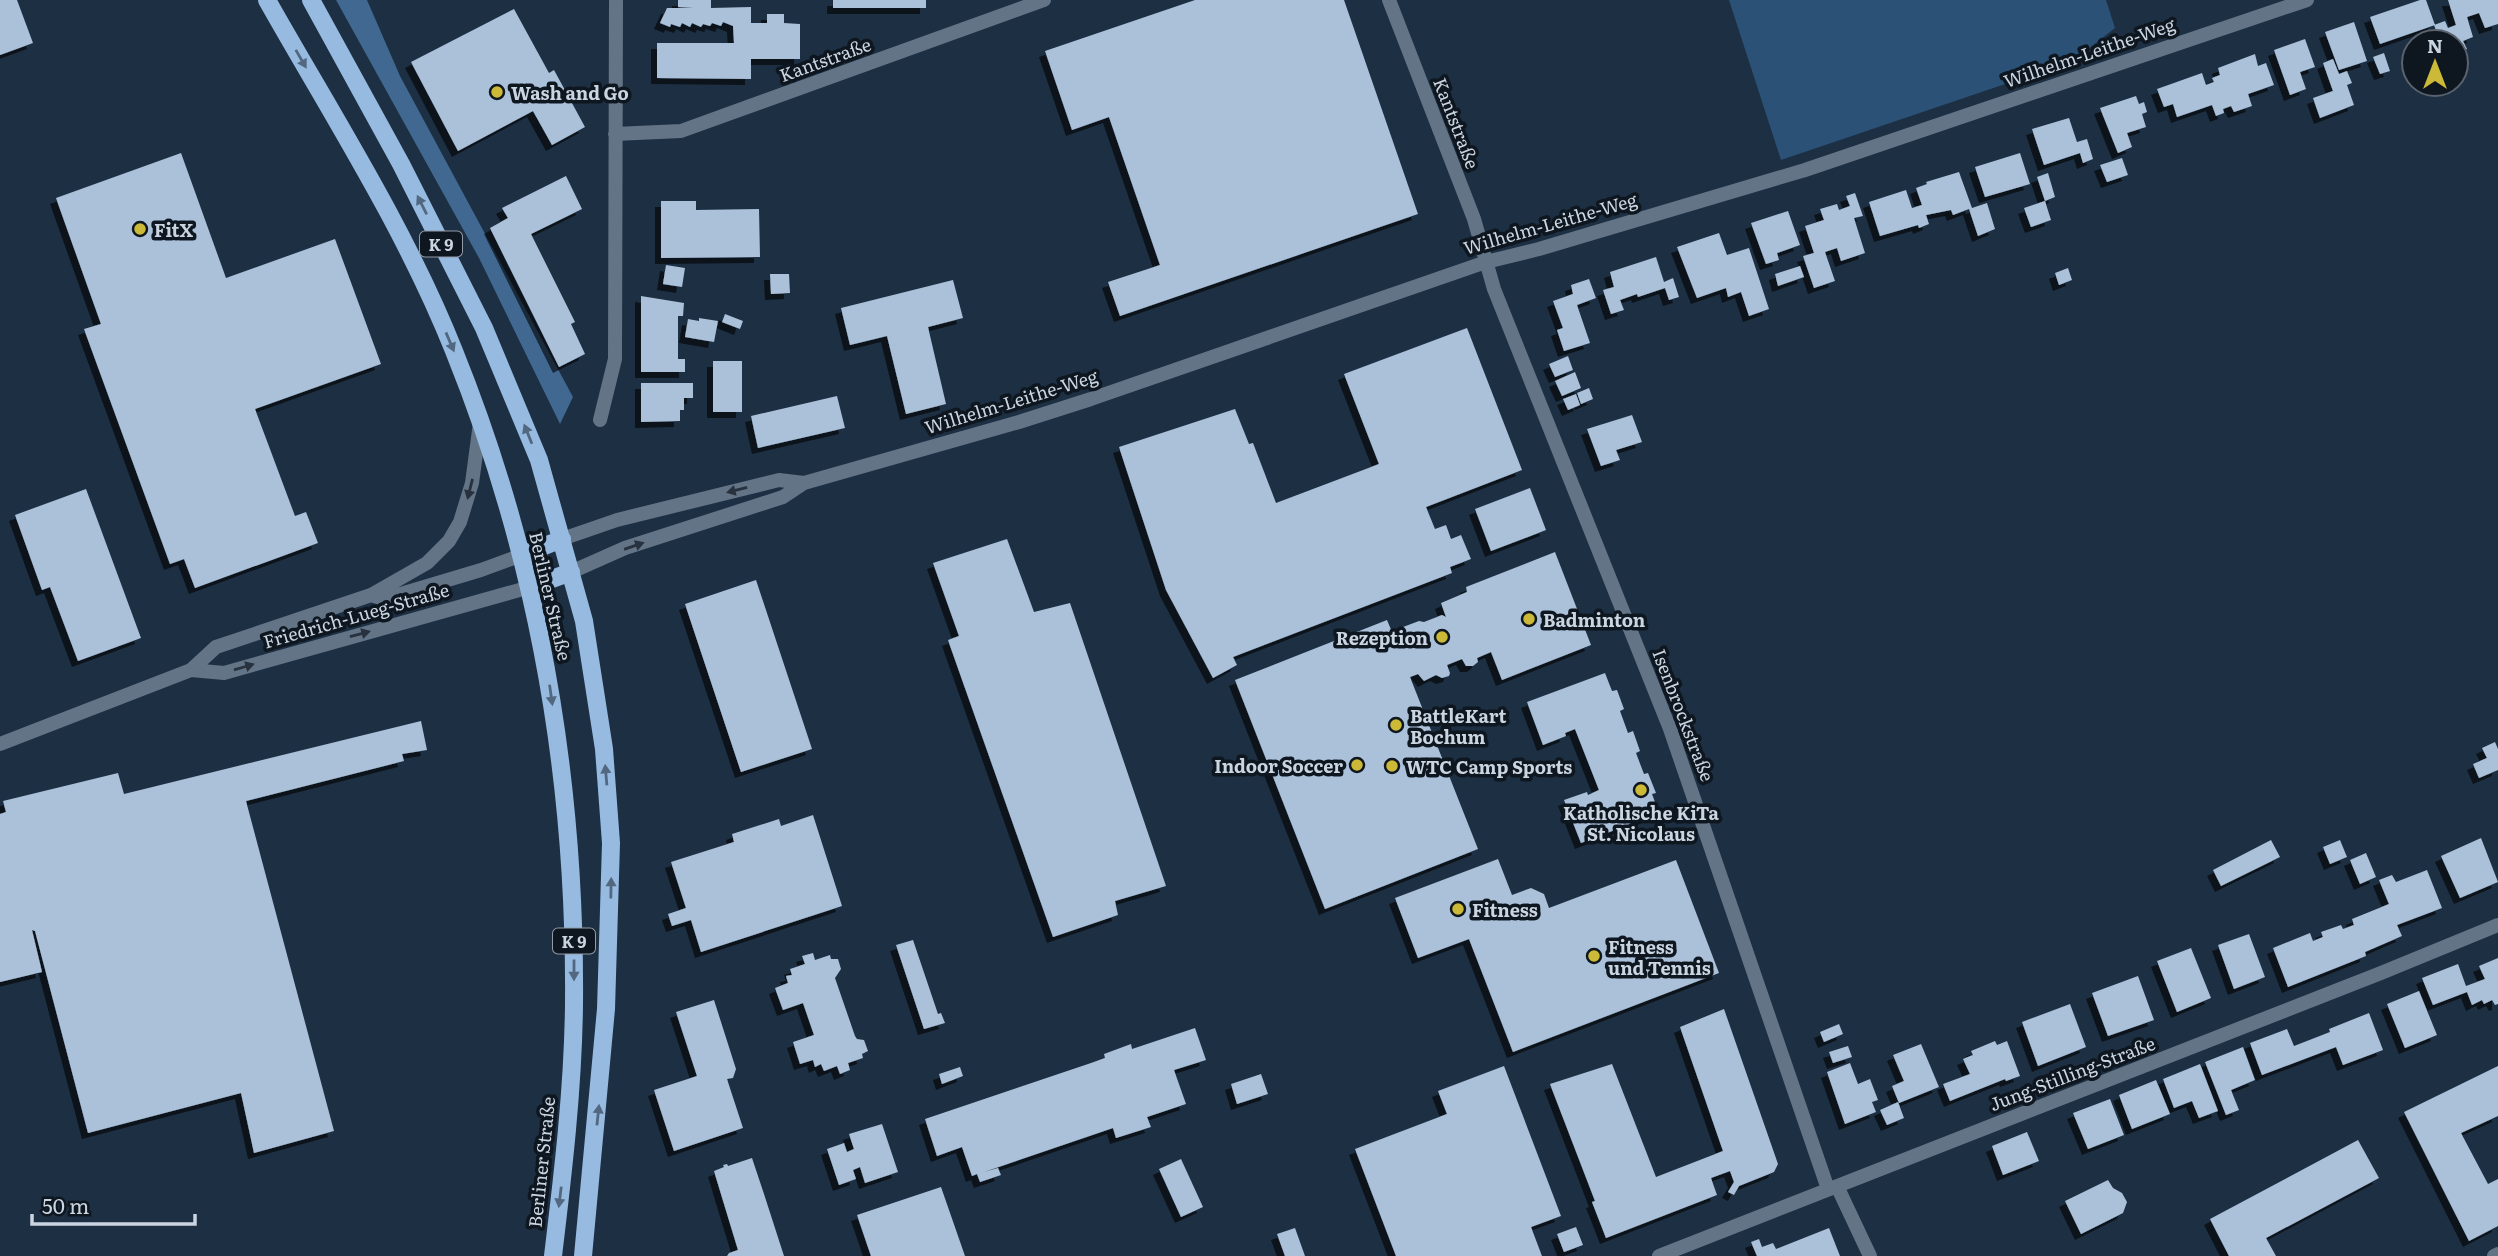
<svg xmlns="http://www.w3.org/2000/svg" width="2498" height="1256" font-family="Literata,serif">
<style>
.green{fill:#2b5177}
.forest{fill:#406891}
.building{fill:#abc1d9;filter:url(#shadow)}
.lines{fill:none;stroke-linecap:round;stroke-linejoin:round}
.street{stroke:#637487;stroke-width:14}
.primary{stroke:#97bae1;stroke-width:18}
.oneway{fill:#526880}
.oneway2{fill:#28323e}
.poi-dot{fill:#ccb938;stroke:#0e161f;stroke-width:2.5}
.labels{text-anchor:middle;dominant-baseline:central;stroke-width:7;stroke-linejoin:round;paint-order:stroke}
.shield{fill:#0e161f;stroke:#929ca8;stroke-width:2}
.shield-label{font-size:16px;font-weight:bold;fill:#cad5e2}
.street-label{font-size:18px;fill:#cad5e2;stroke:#0e161f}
.poi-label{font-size:18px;font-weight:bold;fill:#cad5e2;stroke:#0e161f;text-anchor:start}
</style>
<defs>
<filter id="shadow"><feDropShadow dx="-6" dy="6" stdDeviation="0" flood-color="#0009"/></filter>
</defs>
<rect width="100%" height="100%" fill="#1d2f42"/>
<path class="green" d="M1729,0h377l9,28 -42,33 -292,99z"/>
<path class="forest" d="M336,0h31l33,76 173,321 -13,27 -81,-166z"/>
<path class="building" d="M0,0h17l16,43 -33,12z
M678,0h33v8l40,-1v16h16v-9h17v9l16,1v35h-49v20l-94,-1v-35h77l-1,-17 -10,-4 -2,4 -9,-3 -2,3 -7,-2 -2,3 -9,-4 -2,4 -8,-4 -2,4 -9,-3 -1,3 -10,-4 7,-15h27l-16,-1z
M833,0h93v8h-93z
M1195,0h149l74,214 -298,102 -12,-34 52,-17 -51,-148 -37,13 -27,-79z
M2420,0h6l9,25 -55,19 -10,-27z
M2448,0h50v24l-13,4 -6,-15 -12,4 6,20 -10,4 4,8 -9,4 -2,-11h-16l-6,-17 11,-4 3,7 8,-3z
M514,9l35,64 5,-3 31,57 -33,18 -19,-34 -75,40 -47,-89z
M2354,22l13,39 -28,9 -14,-38z
M2305,39l10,28 -15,5 6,17 -16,6 -16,-45z
M2384,53l6,18 -10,3 -7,-17z
M2255,54l3,12 8,-3 8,22 -26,9 4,12 -18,6 -3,-6 -8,3 1,4 -8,3 -4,-11 -35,12 -4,-13 -9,3 -7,-18 45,-16 4,12 8,-3 -2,-4 8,-3 -2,-7z
M2333,59l6,15 8,-3 5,12 -5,2 7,20 -34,13 -7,-20 20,-7 -10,-28z
M2136,96l3,8 5,-2 3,10 -5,2 4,13 -19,6 5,14 -14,6 -18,-45z
M2069,118l8,24 10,-3 6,20 -10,4 -3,-10 -36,12 -12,-36z
M181,153l45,125 109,-39 46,125 -126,45 40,107 11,-4 12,31 -123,45 -11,-29 -14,5 -86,-235 17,-5 -45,-126z
M2020,153l10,31 -45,13 -10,-30z
M2122,158l6,17 -21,7 -7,-17z
M1959,172l13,36 15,-5 8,26 -17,7 -9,-27 -16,6 -2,-5 -25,5 3,9 -10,4 -1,-3 -38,11 -11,-34 37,-12 6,18 10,-3 -6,-17 11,-4 -1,-2z
M2048,173l7,24 -10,4 -8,-24z
M566,176l16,33 -51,25 44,88 -4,2 14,30 -26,13 -69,-139 18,-10 -6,-10z
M1855,193l8,23 -9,2 11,35 -24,8 -4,-13 -12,4 10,29 -21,7 -11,-32 11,-3 -9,-27 19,-6 -4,-11 17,-5 2,6 11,-4 -4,-10z
M661,201h35v9l63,-1 1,48 -99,1z
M2045,201l6,19 -20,7 -7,-19z
M1788,211l12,34 -23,8 2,7 -13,4 -15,-41z
M1719,233l8,22 22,-7 20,61 -20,7 -8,-24 -13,5 -2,-9 -29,10 -20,-51z
M1656,257l8,25 9,-4 6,19 -10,3 -4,-12 -27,9 -1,-3 -17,6 4,10 -13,4 -8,-24 11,-3 -4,-15z
M666,265l19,3 -3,19 -19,-3z
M1800,266l4,11 -26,9 -3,-12z
M2068,268l4,12 -13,5 -4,-12z
M770,274h19l1,19 -19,1z
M1589,279l7,19 -19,7 13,38 -26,8 -7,-21 6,-2 -10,-27 20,-7 -2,-9z
M953,280l10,38 -35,9 18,77 -40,10 -19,-78 -37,9 -9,-37z
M641,296l43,7 -1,13h-5v43h7v13h-44z
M725,314l18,7 -3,8 -18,-7z
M699,318l19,3 -4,21 -29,-5 3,-18 11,2z
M1467,328l55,142 -96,37 9,22 11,-4 5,14 10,-4 10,24 -21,8 2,6 -219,84 4,8 -24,13 -47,-88 -47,-143 116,-38 14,35 4,-1 23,60 103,-39 -35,-90z
M1568,356l5,14 -18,7 -6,-13z
M713,361h29v51h-29z
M1575,372l6,16 -19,8 -7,-15z
M641,383h52v15h-9v12h-4v11l-39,1z
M1589,388l4,11 -12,5 -4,-11z
M1576,394l4,11 -12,5 -5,-11z
M837,396l8,32 -87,20 -7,-32z
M1632,415l10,27 -26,8 4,10 -19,6 -14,-37z
M1530,488l16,42 -55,21 -16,-42z
M86,489l55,149 -63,23 -28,-74 -8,3 -27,-75z
M1007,539l27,73 36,-9 96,283 -51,15 3,14 -65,22 -105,-297 11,-4 -26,-73z
M1555,552l36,93 -89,35 -11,-28 -14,6 1,4 -5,4h-7l-4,-7 -15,6 3,8 -1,3 -7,2 -6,-3 -12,6 -6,-7 -8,3 68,172 -153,60 -90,-229 152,-60 8,19 8,-3 -2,-5 2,-4 16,-6 5,1 18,-7 4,2 -5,-14 26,-11 -1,-5z
M756,580l56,169 -71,23 -56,-168z
M1605,673l7,18 5,-1 7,19 -4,2 8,22 5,-2 7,20 -4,2 8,21 4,-1 8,20 -4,1 7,19 -78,30 -17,-43 23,-8 1,3 11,-5 -24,-61 -10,4 1,3 -23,9 -16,-43z
M421,721l6,29 -25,4 2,7 -158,40 88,330 -80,22 -13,-60 -153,40 -53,-202 -3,-1 10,42 -42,10v-168l6,-2 -3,-11 115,-28 6,21z
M2495,742l3,7v21l-19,8 -6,-14 14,-6 -5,-10z
M813,815l29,91 -141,46 -10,-32 -19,6 -4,-12 18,-6 -15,-46 63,-20 -2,-8 47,-15 2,7z
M2481,838l17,44 -38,16 -19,-42z
M2271,840l9,17 -59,29 -8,-16z
M2340,840l7,17 -17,7 -7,-17z
M2366,853l10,24 -16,7 -10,-24z
M1498,859l14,36 19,-7 13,6 5,14 127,-48 43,113 -206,79 -44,-113 -51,19 -23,-60z
M2427,870l15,38 -45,17 5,11 -37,16 1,4 -78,31 -15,-39 37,-15 3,8 10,-4 -2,-5 20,-7 2,4 11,-4 -2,-6 37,-15 -10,-24 13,-5 4,7z
M2249,934l16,43 -31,12 -16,-44z
M913,940l25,74 3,-1 4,10 -21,6 -28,-84z
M2191,948l20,50 -34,14 -20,-51z
M813,953l2,7 15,-5 1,4h7l3,10 -6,9 20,58 2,3 7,1 4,11 -6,3 1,4 -15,5 2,7 -10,4 -3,-8 -13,5 -3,-7 -6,3 -2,-7 -13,4 -7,-22 21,-7 -11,-32 -20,7 -8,-22 13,-5 -2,-7 6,-1 -2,-6 15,-5 -3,-8z
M2498,958v46l-3,1 -3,-5 -8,4 -2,-4 -10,5 -5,-13 -34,13 -11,-27 36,-14 8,22 19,-7 -6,-13z
M2138,976l16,44 -46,16 -16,-43z
M2419,991l18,44 -32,13 -18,-44z
M714,1000l22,69 -3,9 -6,1 16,49 -69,23 -20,-61 43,-14 -21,-64z
M2070,1004l16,43 -48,19 -16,-44z
M1724,1009l54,155 -4,8 -35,14 -5,9 -6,-3 6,-10 -4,-11 -19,7 6,17 -111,43 -14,-36 3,-1 -45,-117 62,-20 44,113 67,-26 -43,-124z
M2369,1013l14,37 -40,15 -7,-18 -74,28 -12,-32 37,-14 7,17 36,-14 -1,-3z
M1839,1024l4,10 -19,8 -4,-10z
M1195,1028l11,32 -32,10 12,34 -39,13 4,10 -35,11 -3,-10 -129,44 14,-4 3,7 -21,7 -3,-8 -5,2 -10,-29 -25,9 -12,-37 166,-56 14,-5 -1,-4 27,-10 1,5z
M1995,1041l2,4 10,-4 13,35 -14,5 -1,-2 -55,22 -7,-17 27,-10 -7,-15 10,-4 -2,-4z
M1921,1044l18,43 -40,16 -7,-17 12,-5 -11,-26z
M1848,1046l4,11 -19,6 -4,-11z
M2243,1047l12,33 -24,10 8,20 -13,5 -21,-53z
M1850,1063l8,21 12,-5 8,21 -6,2 4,10 -31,12 -18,-52z
M2200,1064l18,47 -19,7 -7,-17 -18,7 -11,-29z
M1504,1066l57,150 -30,11 11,29h-146l-41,-107 92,-35 -9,-23z
M2498,1066v50l-37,17 27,51 10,-5v47l-29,15 -65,-129z
M960,1067l3,9 -21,8 -3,-10z
M1261,1074l7,20 -31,10 -6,-20z
M2156,1080l14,34 -38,15 -13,-34z
M2110,1099l14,36 -36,14 -15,-36z
M1898,1102l6,16 -17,7 -7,-15z
M882,1124l16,48 -33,11 -5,-16 -7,3 3,9 -17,6 -12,-36 17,-6 3,9 7,-3 -5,-15z
M2027,1132l12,29 -36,14 -11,-29z
M2358,1140l21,38 -113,60 10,18h-47l-19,-37z
M752,1158l12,36 20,62h-57l2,-3 9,-3 -24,-79 10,-4 -1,-2 4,-1 1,2z
M1181,1159l22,48 -22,10 -22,-48z
M2108,1180l5,8 9,5 5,9 -4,11 -42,21 -16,-33z
M941,1187l24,69h-94l-14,-41z
M1576,1227l7,18 -19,7 -7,-18z
M1295,1228l10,28h-20l-8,-22z
M1829,1228l11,28h-83l-6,-14 8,-3 3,8 11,-4 3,6z"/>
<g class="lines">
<path class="street" d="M1389,0l85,219 20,70 176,440 158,460
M615,134l66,-3 363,-131
M600,420l15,-61 1,-359
M562,539l55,-19 162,-40 25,3
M571,572l54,-24 158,-51 21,-14 215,-61 72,-23 395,-137 53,-13 266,-79 502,-170
M371,595l13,4 97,-29 41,-15
M191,670l33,3 306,-86
M0,744l191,-74 25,-23 155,-52 56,-32 22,-22 11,-19 12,-39 8,-60
M1837,1186l33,70
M1659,1256l722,-283 117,-48
M2494,1256l4,-2"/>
<path class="primary" d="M267,0c65,115 138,228 187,351 84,208 122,429 120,654 -1,84 -11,168 -21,251
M311,0l90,164 83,164 55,132 45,161 20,128 7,94 -5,166 -23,247
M522,555l40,-16
M530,587l41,-15"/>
</g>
<defs><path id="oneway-solid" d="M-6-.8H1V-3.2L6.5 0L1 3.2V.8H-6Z" transform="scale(1.75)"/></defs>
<g class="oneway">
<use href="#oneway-solid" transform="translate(301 59) rotate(60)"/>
<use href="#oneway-solid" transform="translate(422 205) rotate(-117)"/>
<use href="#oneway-solid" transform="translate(450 342) rotate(67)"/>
<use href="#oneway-solid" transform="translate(528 434) rotate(-112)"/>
<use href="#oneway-solid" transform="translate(551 695) rotate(82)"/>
<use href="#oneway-solid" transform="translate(606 775) rotate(-95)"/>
<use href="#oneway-solid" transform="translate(611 888) rotate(-89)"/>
<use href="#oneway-solid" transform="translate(574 970) rotate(90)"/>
<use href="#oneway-solid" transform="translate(598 1115) rotate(-84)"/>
<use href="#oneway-solid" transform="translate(560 1197) rotate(97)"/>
</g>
<g class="oneway2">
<use href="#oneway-solid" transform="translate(470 489) rotate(104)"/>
<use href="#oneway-solid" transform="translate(737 490) rotate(166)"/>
<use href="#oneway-solid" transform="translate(634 546) rotate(-19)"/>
<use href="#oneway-solid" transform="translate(360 634) rotate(-15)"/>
<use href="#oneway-solid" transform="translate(244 667) rotate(-16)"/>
</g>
<g class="poi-dot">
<circle cx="497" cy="92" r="7"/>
<circle cx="140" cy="229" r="7"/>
<circle cx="1529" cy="619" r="7"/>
<circle cx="1442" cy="637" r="7"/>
<circle cx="1396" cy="725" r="7"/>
<circle cx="1357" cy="765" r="7"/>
<circle cx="1392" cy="766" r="7"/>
<circle cx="1641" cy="790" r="7"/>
<circle cx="1458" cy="909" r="7"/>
<circle cx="1594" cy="956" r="7"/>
</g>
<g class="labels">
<g class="shield">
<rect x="420" y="231.5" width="42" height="25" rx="5"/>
<rect x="553" y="928.5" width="42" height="25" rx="5"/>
</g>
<g class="shield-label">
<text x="441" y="244">K 9</text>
<text x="574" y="941">K 9</text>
</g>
<g class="street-label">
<text transform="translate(2089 52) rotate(-19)">Wilhelm-Leithe-Weg</text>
<text transform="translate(825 59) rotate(-20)">Kantstraße</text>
<text transform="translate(1457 123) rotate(69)">Kantstraße</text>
<text transform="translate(1550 223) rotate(-16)">Wilhelm-Leithe-Weg</text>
<text transform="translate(1011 401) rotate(-17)">Wilhelm-Leithe-Weg</text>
<text transform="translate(551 596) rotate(77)">Berliner Straße</text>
<text transform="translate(356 615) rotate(-16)">Friedrich-Lueg-Straße</text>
<text transform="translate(1684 715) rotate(69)">Isenbrockstraße</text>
<text transform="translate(2072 1073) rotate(-21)">Jung-Stilling-Straße</text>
<text transform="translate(541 1162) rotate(-84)">Berliner Straße</text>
</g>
<g class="poi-label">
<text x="511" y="92">Wash and Go</text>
<text x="154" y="229">FitX</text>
<text x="1543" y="619">Badminton</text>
<text x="1428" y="637" text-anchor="end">Rezeption</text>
<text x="1410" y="715">BattleKart<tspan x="1410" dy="21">Bochum</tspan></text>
<text x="1343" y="765" text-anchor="end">Indoor Soccer</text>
<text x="1406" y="766">WTC Camp Sports</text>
<text x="1641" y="812" text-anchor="middle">Katholische KiTa<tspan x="1641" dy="21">St. Nicolaus</tspan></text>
<text x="1472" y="909">Fitness</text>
<text x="1608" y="946">Fitness<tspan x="1608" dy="21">und Tennis</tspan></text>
</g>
</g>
<g transform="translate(2435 63)"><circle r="33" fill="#0e161f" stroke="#59626d" stroke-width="2"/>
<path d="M0-5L12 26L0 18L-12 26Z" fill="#ccb938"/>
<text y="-10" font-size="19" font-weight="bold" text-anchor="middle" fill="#cad5e2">N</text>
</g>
<path d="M32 1214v10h163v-10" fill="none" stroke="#cad5e2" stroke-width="3.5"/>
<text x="42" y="1214" font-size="21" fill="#cad5e2" stroke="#0e161f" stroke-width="5" paint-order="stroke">50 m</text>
</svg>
